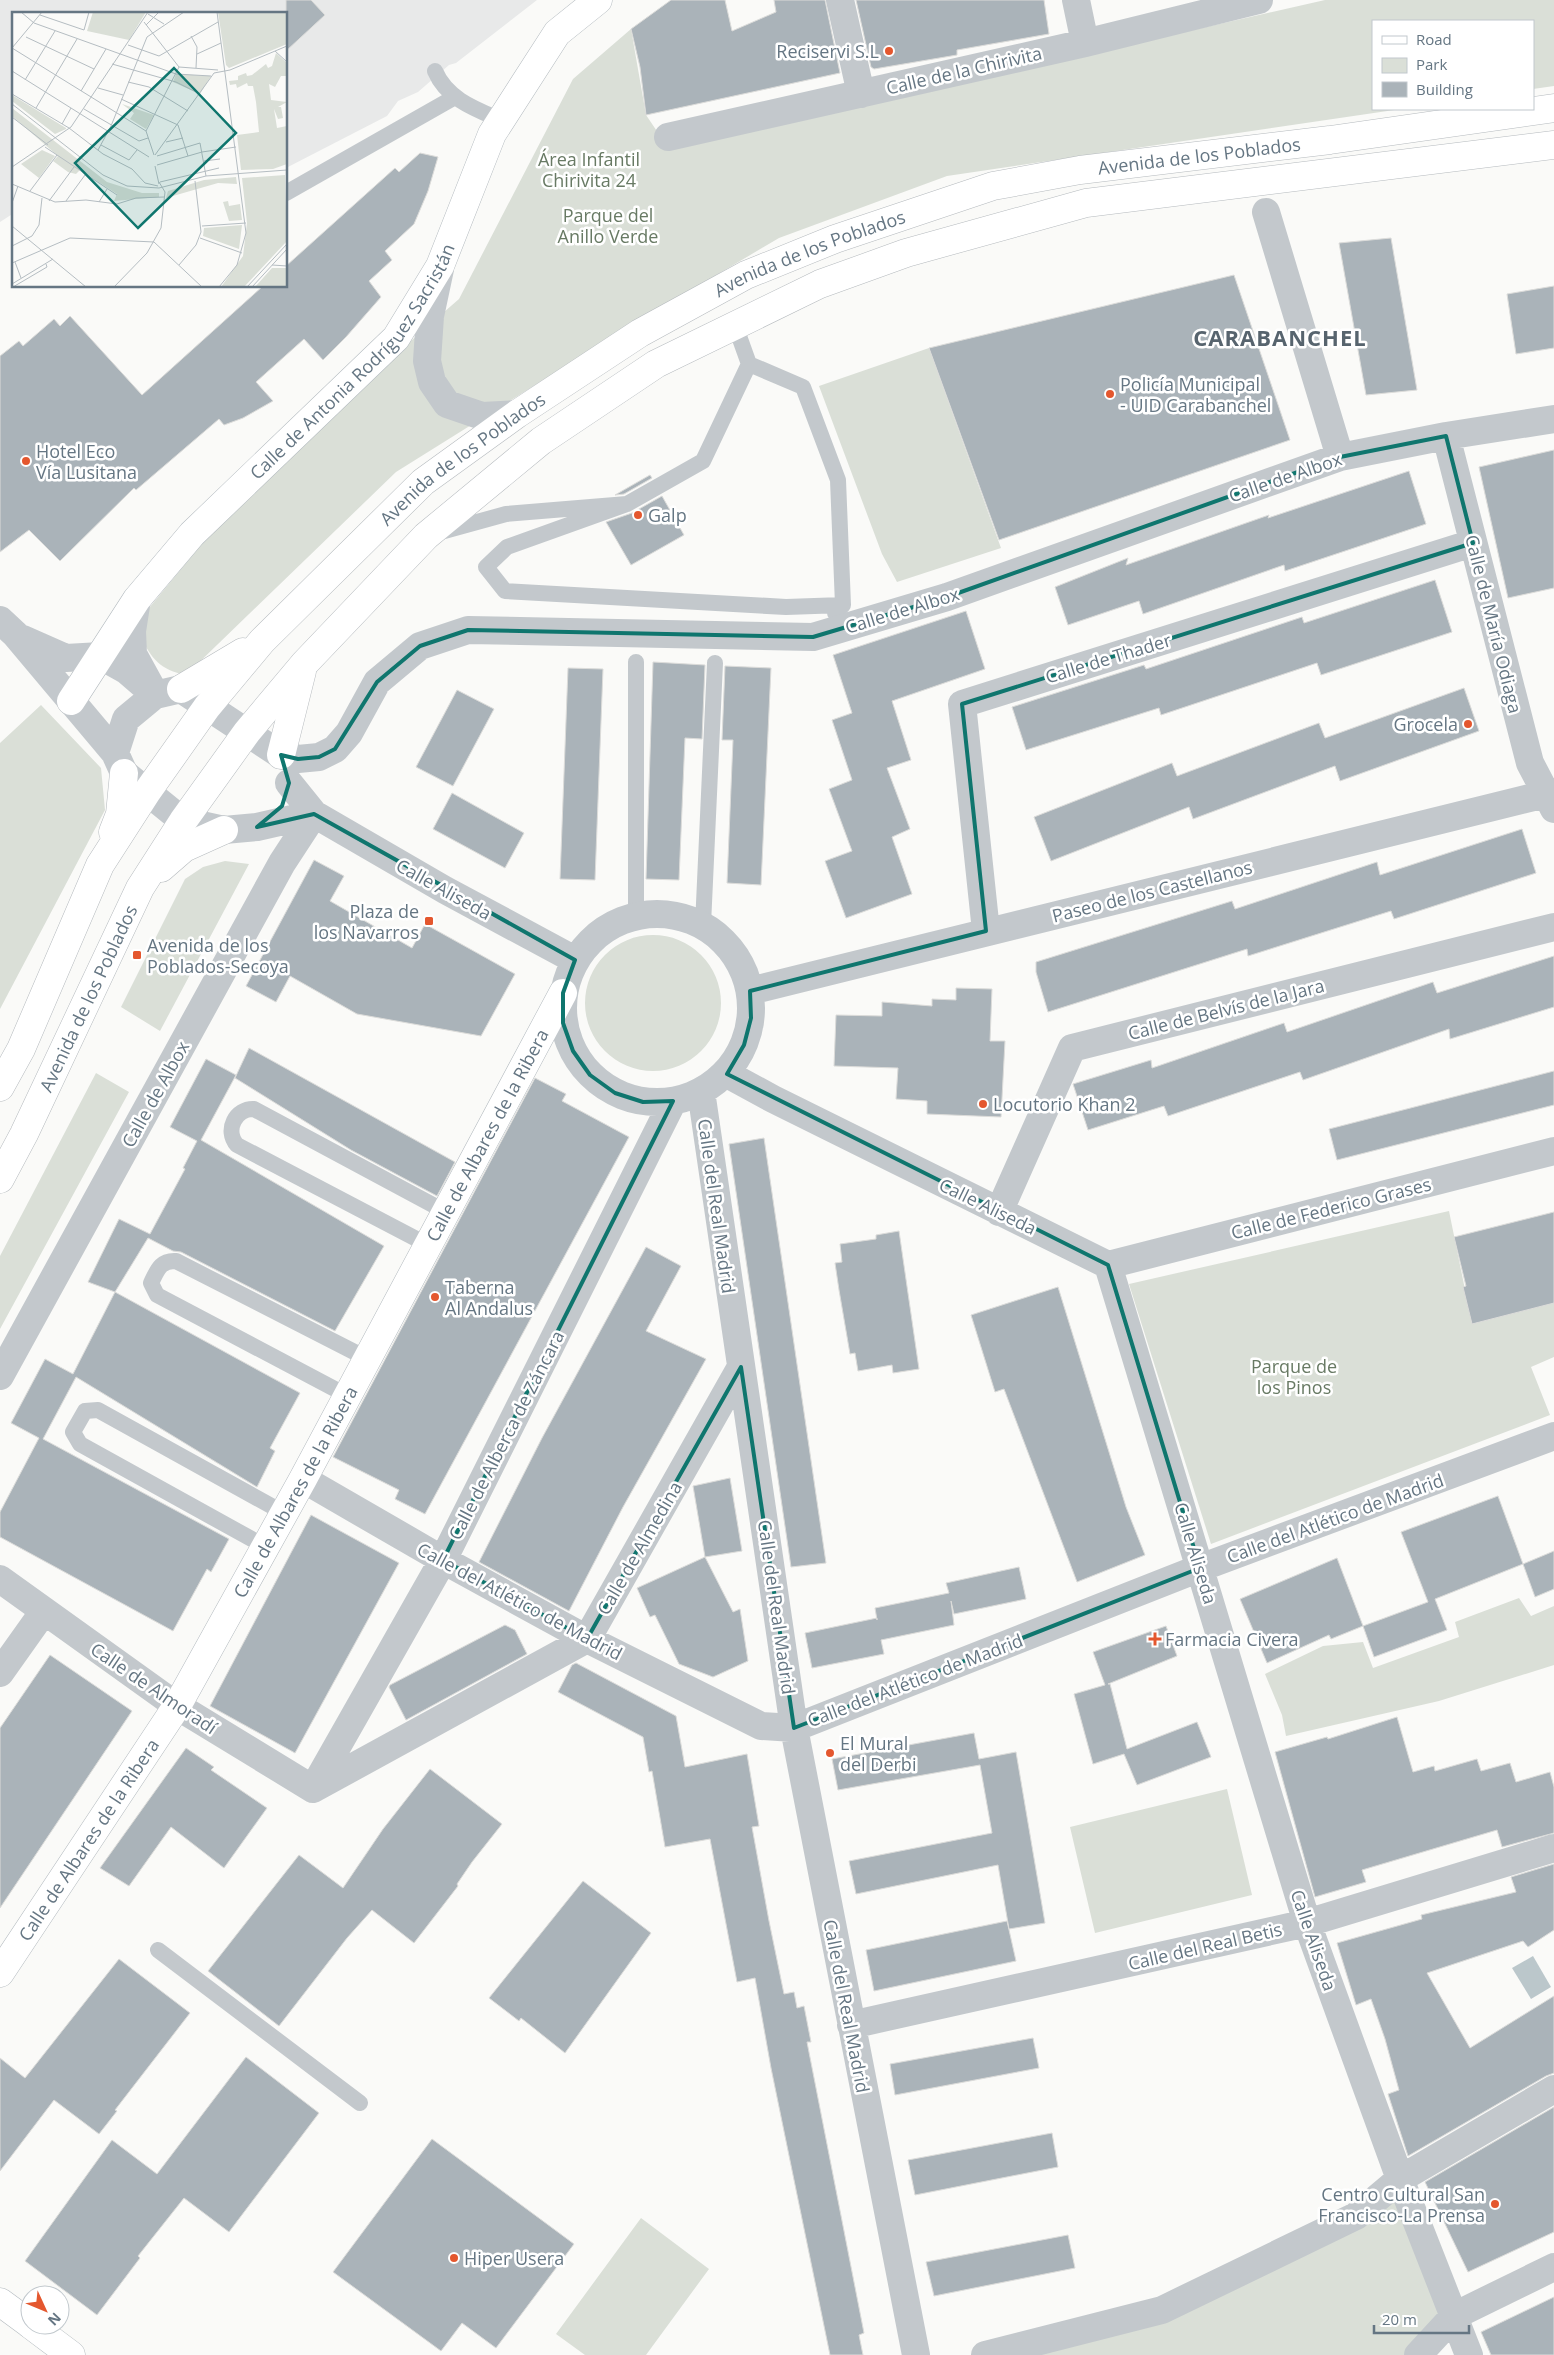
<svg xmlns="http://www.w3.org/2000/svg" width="1554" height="2355" font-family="'Open Sans',sans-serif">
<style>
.built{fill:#e8e9e9}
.green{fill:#dadfd7}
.water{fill:#bbc7cb}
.building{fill:#aab3b9;stroke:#dcdcda}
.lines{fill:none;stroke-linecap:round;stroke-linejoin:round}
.secondary-casing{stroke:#b3babf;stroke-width:29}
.primary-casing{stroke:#b5babe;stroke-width:29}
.lane{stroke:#c3c8cc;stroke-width:16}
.street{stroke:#c3c8cc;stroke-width:28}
.secondary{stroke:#fff;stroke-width:28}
.primary{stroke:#fff;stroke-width:28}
.marked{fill:none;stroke:#0f766e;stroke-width:4;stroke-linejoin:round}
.poi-dot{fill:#e4572e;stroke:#fff;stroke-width:2}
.labels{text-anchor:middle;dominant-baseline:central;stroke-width:5;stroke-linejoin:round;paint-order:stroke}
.poi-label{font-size:18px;fill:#657683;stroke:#fff;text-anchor:start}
.street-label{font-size:18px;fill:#657683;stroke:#fff}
.park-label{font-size:18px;fill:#687a64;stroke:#fff}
.district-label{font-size:22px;font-weight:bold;letter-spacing:1px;fill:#57646e;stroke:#fff}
.inset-road{fill:none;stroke:#b5bdc2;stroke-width:1}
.view{fill:#0f766e;fill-opacity:0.15;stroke:#0f766e;stroke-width:2.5}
.inset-edge{fill:none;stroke:#657683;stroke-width:2.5}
</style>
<rect width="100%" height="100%" fill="#fafaf8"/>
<path class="built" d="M0,0h537l-81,63 -7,2 -31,27 -20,9 -11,15 -101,52v-154h-272v199l-14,9z"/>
<path class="green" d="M1325,0h229v86l-21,3v-68h-160v88h28l-454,67 -168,62 -154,91 -229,143 -210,203c-26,-5 -34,-16 -46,-39l9,-28 60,-73 156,-154 94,-82 114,-220 58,-50 15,86 23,34z
M929,348l72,200 -104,34 -15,-28 -63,-168z
M41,705l60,63 4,42 -105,199v-266z
M225,861l24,3 -89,167 -39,-24 64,-128 18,-12z
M585 1003a68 68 0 1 1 136 0a68 68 0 1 1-136 0Z
M96,1073l33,19 -129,237v-73z
M1449,1211l23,113 82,-23v56l-23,10 19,48 -339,129 -82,-260z
M1519,1598l12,18 23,-10v59l-115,36 -153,35 -4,-21 -17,-41 58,-28 40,-4 10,26 86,-31 -4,-15z
M1227,1789l25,106 -157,38 -25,-106z
M1402,2183l52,133 -36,39h-417l164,-40z
M641,2218l68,51 -63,86h-61l-29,-21z"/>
<path class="water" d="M1533,1956l18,31 -20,12 -19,-31z"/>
<path class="building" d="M286,0h25l14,15 -39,36z
M671,0h54l7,31 44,-19 -2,-12h51l15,73 -194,42 -6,-48 -9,-38z
M856,0h188l5,34 -92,16v5l-83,14 -3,-2z
M420,153l18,4 -10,34 -14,33 -29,27 7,9 -23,21 12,16 -35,40 -23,23 -19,-21 -48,43 17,19 -30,17 -19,7 -5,-6 -83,71 -2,-2 -74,73 -31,-31 -29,22v-196l19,-15 4,5 31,-27 6,7 10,-10 72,79 121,-109h23v-20l109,-98 4,4z
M1391,238l26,152 -51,5 -27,-152z
M1234,275l56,165 -291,100 -70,-192z
M1554,286v62l-38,6 -9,-60z
M1554,450v138l-46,10 -29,-131z
M1409,471l17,53 -141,47 -1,-6 -141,49 -4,-13 -71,24 -13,-38 73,-29 -2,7 143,-50 -1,3z
M650,475l2,3 -28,16 -9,1z
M662,496l22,39 -53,30 -25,-43 26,-9z
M1435,580l17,52 -131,43 -4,-12 -156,52 -2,-7 -133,42 -14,-43 132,-42 2,4 156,-52 2,6z
M966,611l19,58 -93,32 19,59 -24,8 23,61 -18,8 20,57 -66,24 -21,-57 27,-10 -23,-62 23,-9 -20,-60 20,-7 -19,-58z
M653,662l52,3 -3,74 -17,-1 -6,142 -33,-1z
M725,666l46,2 -10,217 -34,-2 6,-143h-11z
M568,668l35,1 -8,211 -35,-1z
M1464,688l15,43 -139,50 -5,-15 -142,53 -4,-12 -138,54 -17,-44 138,-54 5,13 142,-53 6,15z
M457,690l37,19 -41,77 -37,-19z
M452,793l72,40 -19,35 -72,-39z
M1522,829l14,44 -142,46 -3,-8 -143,45 -1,-7 -199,63 -12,-40v-10l196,-61 3,8 142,-47 3,13z
M314,860l30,16 -14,25 82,47 13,-24 90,50 -34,62 -124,-22 -67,-38 -14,26 -30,-16z
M1554,956v51l-104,32 -1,-10 -146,51 -3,-8 -132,44 -4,-10 -76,24 -15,-46 78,-24 1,8 132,-45 3,9 146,-50 4,11z
M956,988l36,1 -2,52h15l-4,76 -74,-3v-13l-31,-2 2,-31 -64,-2 2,-51 46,1v-14l50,4v-7l24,1z
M249,1048l206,114 -18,34 -86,-46 -116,-72z
M206,1059l30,16 -35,65 183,106 -49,85 -154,-79 -8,-1 -25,-13 -33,54 -27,-10 31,-63 31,15 35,-65 -2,-1 14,-27 -27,-14z
M1554,1071v34l-217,55 -8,-31z
M535,1078l31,16 -4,7 67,36 -204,377 -30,-15 4,-9 -66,-33z
M764,1138l62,425 -35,4 -62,-423z
M1554,1212v91l-82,21 -9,-37 3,-1 -12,-49z
M899,1231l20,138 -26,4 -1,-8 -34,6 -3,-18 -5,1 -11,-64 -4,-27 7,-1 -2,-18 36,-5v-4z
M646,1247l35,19 -35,65 60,28 -83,148 -54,104 -90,-49 63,-124z
M1058,1287l68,220 19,48 -68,27 -73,-193 -9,3 -24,-77z
M115,1292l185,101 -30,55 5,3 -18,36 -181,-110 -33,62 186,100 -18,33 -4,-3 -34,62 -173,-94v-25l39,-74 -28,-15 34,-64 28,15z
M730,1478l12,73 -37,6 -12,-71z
M1498,1496l25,68 -88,35 12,31 -73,27 -11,-31 65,-24 -27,-70z
M311,1515l88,48 -104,190 -85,-47z
M1554,1551v38l-19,8 -12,-33z
M705,1557l28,55 7,-3 8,52 -35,16 -34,-13 -24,-49 -5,2 -13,-29z
M1337,1558l26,68 -32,13 -2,-4 -62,28 -27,-64z
M1019,1567l7,32 -72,15 -3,-13 3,24 -73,15 3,14 -72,14 -7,-35 72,-15v2l-2,-12 74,-15 -3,-10z
M505,1625l10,5 12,24 -121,66 -17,-33 1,-2z
M1166,1626l11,30 -69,28h2l17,65 70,-27 14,35 -74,28 -13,-31 -31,10 -19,-70 31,-9 -12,-33z
M50,1655l82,56 -132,197v-180z
M576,1663l100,53 9,51 62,-13 12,72 -7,1 17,94 15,73 10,-2 3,16 7,-2 7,36h-4l57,291 -5,2 4,20h-33l-59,-287 -16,-90 -18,4 -27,-143 -45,8 -13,-76 -3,1 -6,-35 -85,-45 14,-27z
M1397,1717l16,55 21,-6 1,5 42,-12 4,12 29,-8 6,19 34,-10 4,15v46l-52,14 -5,-17 -135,40 4,12 -51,15 -40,-145 52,-15 1,2z
M974,1733l5,26 37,-7 29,171 -36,6 -11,-64 -142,29 -7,-33 143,-28 -12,-68 -142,25 -6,-31z
M186,1748l28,19 -3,3 56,38 -43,60 -53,-41 -42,59 -29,-18z
M430,1769l72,55 -30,38 -15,22 1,2 -44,57 -42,-33 -25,28 -68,88 -71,-55 91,-116 44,33 40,-59z
M1554,1864v66l-26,17 -5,-6 -96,32 43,75 84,-52v77l-8,3 -138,80 -20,-62 11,-4 -14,-51 -14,-40 -15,6 -19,-62 85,-24 -1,-4 95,-23 -5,-15z
M583,1881l68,52 -86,120 -44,-35 -2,3 -30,-23z
M1007,1921l9,40 -142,30 -8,-41z
M119,1959l71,54 -75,97 2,1 -18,23 -45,-34 -54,71v-113l25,20z
M1033,2038l6,30 -144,27 -5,-31z
M246,2057l73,56 -90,119 -45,-34 -46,58 2,2 -43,57 -72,-54 87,-121 45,34z
M1554,2107v125l-86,40 -43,-90z
M1052,2133l6,34 -143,28 -7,-35z
M432,2139l142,105 -78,104 -34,-25 -21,28 -108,-79z
M1068,2235l7,33 -141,28 -8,-34z
M1554,2297v58h-63l-10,-23z"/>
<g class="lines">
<defs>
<g id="secondary">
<path id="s1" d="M71,701l66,-102 55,-65 204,-196 44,-72 52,-132 65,-101 41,-33"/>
<path id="s2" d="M0,1973l177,-267 126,-227 260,-486"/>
<path d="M0,2302l30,22"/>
<path d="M31,2325l40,30"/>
</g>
<g id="primary">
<path d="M181,689l62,-37"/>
<path d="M281,755l21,-84"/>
<path d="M113,832l7,-18 4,-41"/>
<path d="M161,868l23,-20 40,-18"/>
<path id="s3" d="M0,1087l21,-38 79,-184 47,-73 60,-85 55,-66 161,-159 94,-68 123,-81 106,-58 89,-36 158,-53 87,-16 250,-30 224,-32"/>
<path id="s4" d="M0,1179l24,-45 116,-246 43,-67 64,-89 57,-68 122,-128 115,-95 115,-77 164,-80 86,-31 180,-50 468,-58"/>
</g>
</defs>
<use href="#secondary" class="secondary-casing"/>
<use href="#primary" class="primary-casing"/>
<path class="lane" d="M435,71c12,28 40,38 66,49
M286,193l169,-96
M749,364l54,23 35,93 5,125 -8,8
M627,504l-120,43 -21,20 19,24 281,16 57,-2
M437,533l69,-19 121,-10 76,-43 46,-97 -14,-39
M636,916v-254
M703,925l12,-262
M428,1245l-191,-100c-13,-15 -1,-37 17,-36l192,103
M348,1396l-191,-101 -6,-12c6,-12 9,-23 25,-22l192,98
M266,1547l-186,-103 -7,-12 12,-21 13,-1 186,103
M158,1950l202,153"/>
<path class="street" d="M840,0l21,94
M1076,0l9,43
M668,137l417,-94 174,-43
M1266,212l74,245
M440,269l-10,47 -3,45 5,21 15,22 35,12 35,-2
M1446,436l84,327 24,46
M137,599l-5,32 1,23 17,31
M0,620l15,14 100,119 9,20 59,48 41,9 33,-3 57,-13
M23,639l43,19 35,-2 25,14 29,25
M115,753l11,-34 29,-24 26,-6 100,66 17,4 21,-2 16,-8 14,-16 28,-51 43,-36 48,-16 345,7 134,-40 393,-140 106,-21 108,-17
M289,783l25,31 131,76 130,70
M563 1008a94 94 0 1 1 188 0a94 94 0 1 1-188 0Z
M986,931l-24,-227 511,-161
M750,991l804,-199
M727,1074l46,25 335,166 199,658 93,256 69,176
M701,1091l93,637 122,627
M999,1212l73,-164 482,-121
M1108,1265l446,-114
M0,1376l282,-513 32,-49
M303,1479l140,81 144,79 174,87 33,2 406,-160 354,-132
M0,1579l177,127 136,83
M0,1673l44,-62
M313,1789l130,-229 230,-459
M313,1789l274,-150 154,-272
M851,2025l456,-102 247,-75
M985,2355l177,-45 194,-94 44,-37 154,-90
M1418,2355l36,-39 100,-49"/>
<use href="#secondary" class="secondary"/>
<use href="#primary" class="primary"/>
</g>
<path class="marked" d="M1446,436l27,107 -511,161 24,227 -236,60 1,27 -7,27 -17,29 381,191 92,303 -406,160 -53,-361 -154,272 -144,-79 230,-459 -30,1 -28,-9 -25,-18 -17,-24 -10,-28v-30l12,-33 -261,-146 -57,13 25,-21 7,-23 -8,-28 17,4 21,-2 16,-8 42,-67 43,-36 48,-16 345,7 134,-40 393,-140z"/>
<g class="poi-dot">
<circle cx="889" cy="51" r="5"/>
<circle cx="1110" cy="394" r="5"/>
<circle cx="26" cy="461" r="5"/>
<circle cx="638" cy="515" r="5"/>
<circle cx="1468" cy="724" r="5"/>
<rect x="424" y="916" width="10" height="10" rx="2.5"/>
<rect x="132" y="950" width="10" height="10" rx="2.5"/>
<circle cx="983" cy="1104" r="5"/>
<circle cx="435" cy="1297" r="5"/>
<path d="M1152.5 1631.5h5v5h5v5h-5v5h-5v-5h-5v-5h5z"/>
<circle cx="830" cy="1753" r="5"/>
<circle cx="1495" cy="2204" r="5"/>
<circle cx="454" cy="2258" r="5"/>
</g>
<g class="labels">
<g class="poi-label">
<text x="879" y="51" text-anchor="end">Reciservi S.L</text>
<text x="1120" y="384">Policía Municipal<tspan x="1120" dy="21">- UID Carabanchel</tspan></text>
<text x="36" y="451">Hotel Eco<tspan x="36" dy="21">Vía Lusitana</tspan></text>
<text x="648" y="515">Galp</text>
<text x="1458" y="724" text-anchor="end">Grocela</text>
<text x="419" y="911" text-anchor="end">Plaza de<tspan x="419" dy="21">los Navarros</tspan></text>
<text x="147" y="945">Avenida de los<tspan x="147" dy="21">Poblados-Secoya</tspan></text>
<text x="993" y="1104">Locutorio Khan 2</text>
<text x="445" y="1287">Taberna<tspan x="445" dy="21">Al Andalus</tspan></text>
<text x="1165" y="1639">Farmacia Civera</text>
<text x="840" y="1743">El Mural<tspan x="840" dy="21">del Derbi</tspan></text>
<text x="1485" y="2194" text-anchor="end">Centro Cultural San<tspan x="1485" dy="21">Francisco-La Prensa</tspan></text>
<text x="464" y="2258">Hiper Usera</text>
</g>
<g class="street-label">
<text transform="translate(964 70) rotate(-13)">Calle de la Chirivita</text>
<text stroke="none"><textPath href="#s3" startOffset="1602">Avenida de los Poblados</textPath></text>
<text stroke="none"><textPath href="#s3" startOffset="1198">Avenida de los Poblados</textPath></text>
<text stroke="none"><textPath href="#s1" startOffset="444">Calle de Antonia Rodríguez Sacristán</textPath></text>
<text stroke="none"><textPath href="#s3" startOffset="792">Avenida de los Poblados</textPath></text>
<text transform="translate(1285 477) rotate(-19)">Calle de Albox</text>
<text transform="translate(902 610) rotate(-17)">Calle de Albox</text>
<text transform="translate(1494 624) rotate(76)">Calle de María Odiaga</text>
<text transform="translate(1108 658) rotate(-17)">Calle de Thader</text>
<text transform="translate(444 889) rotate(29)">Calle Aliseda</text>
<text transform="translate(1152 891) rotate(-14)">Paseo de los Castellanos</text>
<text stroke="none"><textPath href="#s4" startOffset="201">Avenida de los Poblados</textPath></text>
<text transform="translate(1226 1009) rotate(-14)">Calle de Belvís de la Jara</text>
<text transform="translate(155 1094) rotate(-61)">Calle de Albox</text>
<text stroke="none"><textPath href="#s2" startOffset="970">Calle de Albares de la Ribera</textPath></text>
<text transform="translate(717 1206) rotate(82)">Calle del Real Madrid</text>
<text transform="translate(988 1206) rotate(26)">Calle Aliseda</text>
<text transform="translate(1331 1208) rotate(-14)">Calle de Federico Grases</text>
<text transform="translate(506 1435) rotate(-63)">Calle de Alberca de Záncara</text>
<text stroke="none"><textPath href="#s2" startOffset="565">Calle de Albares de la Ribera</textPath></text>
<text transform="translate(1335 1518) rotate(-20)">Calle del Atlético de Madrid</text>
<text transform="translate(639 1548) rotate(-60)">Calle de Almedina</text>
<text transform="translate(1196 1553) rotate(73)">Calle Aliseda</text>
<text transform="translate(520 1601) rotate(28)">Calle del Atlético de Madrid</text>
<text transform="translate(777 1607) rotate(82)">Calle del Real Madrid</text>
<text transform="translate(915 1680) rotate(-21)">Calle del Atlético de Madrid</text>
<text transform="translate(154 1688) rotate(34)">Calle de Almoradí</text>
<text stroke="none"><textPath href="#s2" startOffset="160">Calle de Albares de la Ribera</textPath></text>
<text transform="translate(1314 1940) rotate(71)">Calle Aliseda</text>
<text transform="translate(1205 1946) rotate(-13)">Calle del Real Betis</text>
<text transform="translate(847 2006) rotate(79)">Calle del Real Madrid</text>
</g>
<g class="park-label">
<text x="589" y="159">Área Infantil<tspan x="589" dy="21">Chirivita 24</tspan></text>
<text x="608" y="215">Parque del<tspan x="608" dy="21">Anillo Verde</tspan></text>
<text x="1294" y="1366">Parque de<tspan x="1294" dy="21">los Pinos</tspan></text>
</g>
<g class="district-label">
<text x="1280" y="337">CARABANCHEL</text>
</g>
</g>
<g transform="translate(12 12)">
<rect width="275" height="275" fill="#fafaf8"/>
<path d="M81,0h53l-17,28 -42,-9zM206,0h69v32l-58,24 -3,-3zM264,41l11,10 -1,13h-5l-6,11 -6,-3 2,16 16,2 -9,5h3l2,11 -5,1 -4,-10 3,19 10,-2v38l-14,5 -32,1 -4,-35 22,-3 -3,-30 -3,-16h-5l-1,-3 -10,5 -1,-4 -6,1 -1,-4 9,-1v-4l8,-3 1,3 5,-1 14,-11 2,4 4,-2zM164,62l35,2 -11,18 -27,-12zM0,83l54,33v1l-11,5 -43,-33zM110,92l32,11 -8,14 -16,-10 4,-6zM0,96l95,74 35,11h17v4l-45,4 3,-7 -37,-24 -4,4 -8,-2 -15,-11 5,-5 -46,-40zM30,138l13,6 -16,22 -18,-14zM273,163l2,66 -43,46h-23l22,-31 4,-33 -5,-45zM224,165l1,7 -19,-1 -52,15 2,-7 36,-11zM216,189l1,5 11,-2 2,16 -13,1 -6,-19zM230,213l-3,24 -36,-13 1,-8zM260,256h15v19h-32z" fill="#dadfd7"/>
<path class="inset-road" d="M9,0l13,11 142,51 35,2M205,0l29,221 -9,32 -18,22M136,2l16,10M28,3l44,15 5,-18M132,10l35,45 39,3M134,13l13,-13M179,24l6,11 -1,21M14,25l68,32M116,33l31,11 59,-34M0,36l134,83M0,36l30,-36M263,39l12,11M185,42l24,-11M100,52l64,18 24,12M0,59l137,86M13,68l30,-49M116,70l21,5 39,24M86,76l25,7M69,79l25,-42M0,82l57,34 34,26 29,15 13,14 13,3M109,87l57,26 10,31M0,92l91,71 24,11 32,2 47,-12 81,-6M24,96l41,-69M72,97l55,32 9,-3M0,105l36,28M50,112l9,-16M154,130l17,-4M89,133l28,15 8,-10M33,135l72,48M86,138l13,-24 36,-89 37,-25M142,143l-8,-24 33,-64M143,143l59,-82 16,-3 57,-24M145,144l43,-13 6,33M192,149l16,-2M145,153l45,-13 34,-5M143,154l4,18M0,155l59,-40 77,-115M148,170l59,-14M0,172l43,18 31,-2 31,4 19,-6 28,-1M18,179l27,-36M37,189l25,-34M54,189l19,-26M87,190l8,-13M0,191l6,-17M0,214l74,61M190,214l44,-3M188,226l42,15M142,230l48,45M0,234l20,-10 7,-11 3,-27M3,250l6,16M0,251l58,-25 84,4M167,253l17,-20 5,-13 -6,-51M260,253l15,1M0,272l41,-25M1,275l34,-20 -1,-3M102,275l33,-34 14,-25 4,-36 -6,-10M235,275l40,-43M240,275l35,-38"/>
<path class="view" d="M162,56l62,65 -98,95 -63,-65z"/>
<rect width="275" height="275" class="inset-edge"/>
</g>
<rect x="1372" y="20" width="162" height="90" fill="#ffffff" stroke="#c1c8cd"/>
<rect x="1382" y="36" width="25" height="8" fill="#ffffff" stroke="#c1c8cd"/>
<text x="1416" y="45" font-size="15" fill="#657683">Road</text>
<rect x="1382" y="58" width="25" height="15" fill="#dadfd7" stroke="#c1c8cd"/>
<text x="1416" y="70" font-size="15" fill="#657683">Park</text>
<rect x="1382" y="82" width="25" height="15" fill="#aab3b9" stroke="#c1c8cd"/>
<text x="1416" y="95" font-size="15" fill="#657683">Building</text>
<g transform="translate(45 2310) rotate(134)"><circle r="24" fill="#ffffff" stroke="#c1c8cd"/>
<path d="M0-4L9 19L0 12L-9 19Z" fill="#e4572e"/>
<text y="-8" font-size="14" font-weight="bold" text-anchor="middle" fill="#657683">N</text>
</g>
<path d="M1374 2325v8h95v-8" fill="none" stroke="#657683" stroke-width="2.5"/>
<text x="1382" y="2325" font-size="15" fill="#657683" stroke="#ffffff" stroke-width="4" paint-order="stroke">20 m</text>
</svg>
